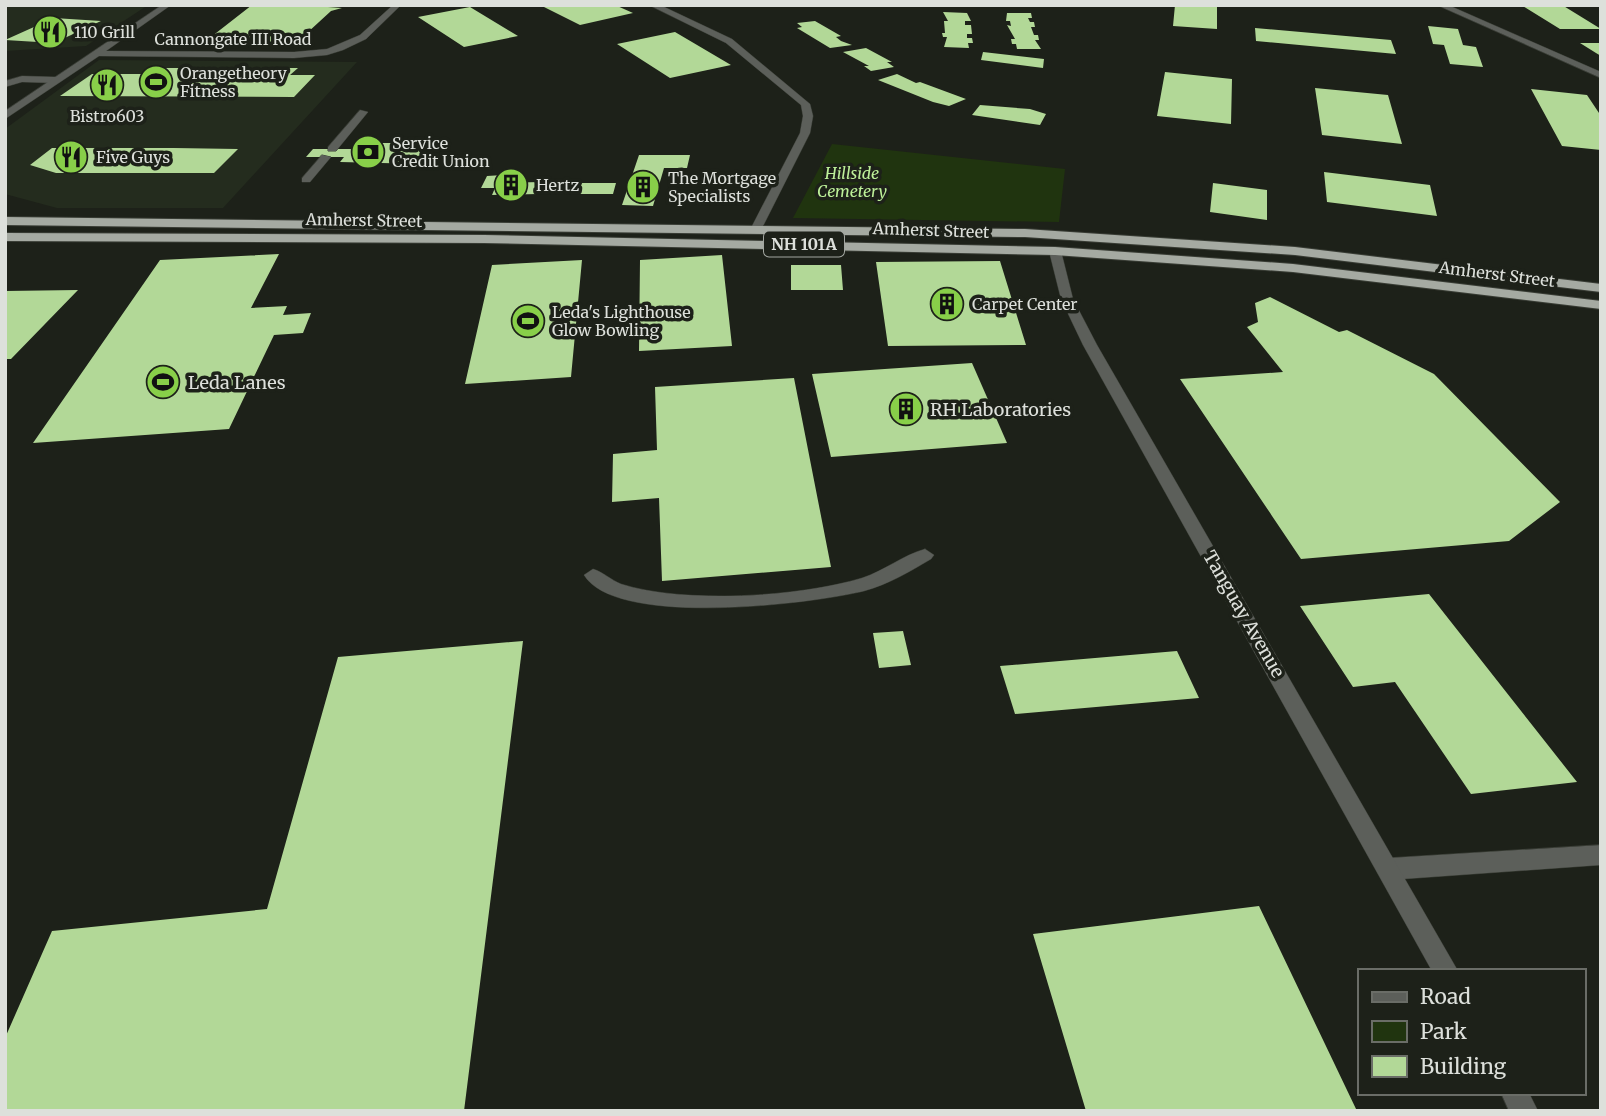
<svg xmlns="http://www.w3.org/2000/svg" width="1606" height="1116" font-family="Merriweather,serif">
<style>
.built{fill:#242c1e}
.green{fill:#20340f}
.building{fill:#b2d897}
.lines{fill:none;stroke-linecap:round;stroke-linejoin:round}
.service-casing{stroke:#383c34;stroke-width:1}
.minor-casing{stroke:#383c34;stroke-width:1}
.trunk-casing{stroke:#383c34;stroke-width:2}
.service{fill:#5c5f5a;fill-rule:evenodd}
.minor{fill:#5c5f5a;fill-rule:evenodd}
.trunk{fill:#a5aaa2;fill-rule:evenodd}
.labels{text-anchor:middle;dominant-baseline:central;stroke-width:7;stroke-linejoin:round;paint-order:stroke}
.far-poi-label{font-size:16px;fill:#dde0db;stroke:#1d2119;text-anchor:start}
.far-street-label{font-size:16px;fill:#dde0db;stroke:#1d2119}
.far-park-label{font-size:16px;font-style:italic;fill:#bdf099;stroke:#1d2119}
.shield{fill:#1d2119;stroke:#a3a7a1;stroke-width:2}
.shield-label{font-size:16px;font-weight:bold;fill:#dde0db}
.poi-label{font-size:18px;fill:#dde0db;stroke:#1d2119;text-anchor:start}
.street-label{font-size:18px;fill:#dde0db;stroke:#1d2119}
</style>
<rect width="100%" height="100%" fill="#1d2119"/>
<path class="built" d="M5,5h143l-62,41 -81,5z
M99,60l258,2 -134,146h-166l-52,-14v-65z"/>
<path class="green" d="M832,144l233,25 -6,53 -266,-4z"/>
<path class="building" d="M252,5h80l-4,2 14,1 -11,3 -36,33h-93z
M540,5h75l18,8 -53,12z
M1175,5h42v24l-44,-3z
M1521,5h41l39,24h-41z
M470,7l48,29 -54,11 -46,-30z
M943,12l24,1 4,8h-6v4h6l1,9h-5v4h5l1,5h-5l1,5 -25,-1 3,-10h-4l-1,-4h3l-1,-12h4z
M1007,13h24l1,5h-4l2,4h4l1,5h-4l3,8h4l1,5h-4l6,9h-24l-1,-5h-4l-1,-5h4l-8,-14 4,1 -1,-5h-4z
M54,18l47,3 -47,22 -49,-3z
M815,21l26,15 -5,1 5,4 11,4 -22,3 -33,-20 5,-1 -5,-4z
M1428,26l30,3 5,16 13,2 7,20 -33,-3 -6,-19 -11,-1z
M1255,28l136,12 5,14 -140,-13z
M675,32l56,33 -61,13 -53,-34z
M1580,43h21v13l-5,-3z
M866,48l26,14h-5l7,5 -23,4 -7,-5h5l-26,-14z
M983,52l61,7 -1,9 -62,-8z
M152,68h146l-8,7h25l-21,22 -234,-1 32,-22h51z
M1165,72l67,7 -1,45 -74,-8z
M897,74l19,9 4,-1 46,17 -17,7 -16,-4 -55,-22z
M1315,88l73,7 14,49 -80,-9z
M1531,89l56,6 14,21v34l-39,-4z
M980,105l50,4 16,5 -6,11 -68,-10z
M358,143h74l-8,13h5l-6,8 -83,-2 4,-5h-38l7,-8h39z
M52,148h122l64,1 -24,24h-158l-26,-8z
M639,155h51l-3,13h-23l-11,38 -31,-1z
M1324,172l106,13 7,31 -110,-14z
M503,175l-3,8 41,-1 -4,12 -45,1 3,-7h-14l6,-12z
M574,183h42l-3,11h-42z
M1213,183l54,7v30l-57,-8z
M279,254l-28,54 36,-2 -4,9 28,-2 -8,20 -29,2 -45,94 -196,14 127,-183z
M722,255l10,91 -93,5 1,-91z
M582,260l-11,117 -106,7 27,-119z
M1000,261l26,84 -138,1 -12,-84z
M791,265h50l2,25h-52z
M78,290l-67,69h-6v-68z
M1270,297l69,35 8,-2 87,44 126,128 -51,39 -208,18 -121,-180 103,-7 -36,-45 11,-5 -3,-19z
M972,363l35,80 -176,14 -19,-83z
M794,378l37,189 -169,14 -3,-83 -47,4 1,-48 44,-4 -2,-63z
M1429,594l148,188 -106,12 -76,-112 -42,5 -53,-81z
M903,631l8,34 -32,3 -6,-35z
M523,641l-59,470h-459v-73l47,-107 215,-22 71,-252z
M1177,651l22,47 -184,16 -15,-48z
M1259,906l98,205h-271l-53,-177z"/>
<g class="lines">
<defs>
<path id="service" d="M22,76l34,1 5,3 -5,3 -34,-1 -17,5v-6z
M360,110l8,2 -32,39h-8v-4z
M322,155l9,2 -21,25h-8v-4z
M925,549l9,6 -3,4c-22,13 -42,25 -67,32 -53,13 -248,37 -280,-16l9,-6c10,3 18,11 28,15 63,20 178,13 241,-6 22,-7 41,-23 63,-29z
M1601,845v20l-212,15 -8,-4 -4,-7 4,-7 8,-4z"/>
<path id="minor" d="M162,5h9l-65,46 188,1 33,-3 33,-14 33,-30h8l-35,34 -23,11 -16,5 -33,3 -195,-2 -94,63v-8z
M649,5h11l72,34 78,65 3,12 -3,17 -49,97 -10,-2 49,-95 3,-17 -2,-11 -75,-62z
M1437,5h11l153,67v6z
M1051,248l10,3 12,48 24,46 361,626h-26l-349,-626 -22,-46 -12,-48z
M1501,1093h28l9,18h-29z"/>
<path id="trunk" d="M5,217l1020,12 270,18 306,37v8l-306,-37 -270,-18 -1020,-12z
M5,233l479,2 571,12 238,17 308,37v8l-308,-37 -238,-17 -571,-12 -479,-2z"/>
</defs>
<use href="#service" class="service-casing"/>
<use href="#minor" class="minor-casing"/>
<use href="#trunk" class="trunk-casing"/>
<use href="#service" class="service"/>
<use href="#minor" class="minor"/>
<use href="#trunk" class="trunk"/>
</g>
<defs>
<symbol id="restaurant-disc" viewBox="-11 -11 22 22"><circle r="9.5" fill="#88cf49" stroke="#1d2119"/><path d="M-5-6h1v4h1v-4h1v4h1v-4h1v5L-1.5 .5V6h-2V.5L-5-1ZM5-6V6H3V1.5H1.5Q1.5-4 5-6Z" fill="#111"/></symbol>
<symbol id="stadium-disc" viewBox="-11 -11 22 22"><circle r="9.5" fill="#88cf49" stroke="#1d2119"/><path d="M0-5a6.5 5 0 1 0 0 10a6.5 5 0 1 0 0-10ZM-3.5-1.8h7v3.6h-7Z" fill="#111"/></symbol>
<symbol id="bank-disc" viewBox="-11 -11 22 22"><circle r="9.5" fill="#88cf49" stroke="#1d2119"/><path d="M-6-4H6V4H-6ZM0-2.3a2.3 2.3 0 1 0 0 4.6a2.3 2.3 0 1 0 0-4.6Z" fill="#111"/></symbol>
<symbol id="building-disc" viewBox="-11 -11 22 22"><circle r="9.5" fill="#88cf49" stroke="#1d2119"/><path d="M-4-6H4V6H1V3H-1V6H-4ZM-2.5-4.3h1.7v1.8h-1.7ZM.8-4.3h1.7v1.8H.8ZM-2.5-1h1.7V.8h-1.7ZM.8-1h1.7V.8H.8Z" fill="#111"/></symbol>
</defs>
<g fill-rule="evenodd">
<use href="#restaurant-disc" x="31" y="13" width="38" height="38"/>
<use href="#stadium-disc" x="137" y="63" width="38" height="38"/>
<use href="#restaurant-disc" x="88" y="66" width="38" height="38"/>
<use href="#bank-disc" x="349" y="133" width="38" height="38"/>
<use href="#restaurant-disc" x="52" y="138" width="38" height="38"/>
<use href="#building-disc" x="492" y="166" width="38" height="38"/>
<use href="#building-disc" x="624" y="168" width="38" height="38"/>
<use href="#building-disc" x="928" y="285" width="38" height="38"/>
<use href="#stadium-disc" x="509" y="302" width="38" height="38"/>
<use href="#stadium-disc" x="144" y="363" width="38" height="38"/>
<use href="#building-disc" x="887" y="390" width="38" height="38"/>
</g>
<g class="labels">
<g class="far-poi-label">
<text x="74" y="32">110 Grill</text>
<text x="180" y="73">Orangetheory<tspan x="180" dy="18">Fitness</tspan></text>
<text x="107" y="116" text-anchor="middle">Bistro603</text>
<text x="392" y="143">Service<tspan x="392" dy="18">Credit Union</tspan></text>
<text x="96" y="157">Five Guys</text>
<text x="668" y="178">The Mortgage<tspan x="668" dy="18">Specialists</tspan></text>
<text x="536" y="185">Hertz</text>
<text x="972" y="304">Carpet Center</text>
<text x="552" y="312">Leda's Lighthouse<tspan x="552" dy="18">Glow Bowling</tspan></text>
</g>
<g class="far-street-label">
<text x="233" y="39">Cannongate III Road</text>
<text transform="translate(364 220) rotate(1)">Amherst Street</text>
<text transform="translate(931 230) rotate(2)">Amherst Street</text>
<text transform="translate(1497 274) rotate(7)">Amherst Street</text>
</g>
<g class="far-park-label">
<text x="852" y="173">Hillside<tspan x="852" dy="18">Cemetery</tspan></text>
</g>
<rect class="shield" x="764" y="231.5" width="80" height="25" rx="5"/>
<g class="shield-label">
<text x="804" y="244">NH 101A</text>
</g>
<g class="poi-label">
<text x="188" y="382">Leda Lanes</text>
<text x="930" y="409">RH Laboratories</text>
</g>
<g class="street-label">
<text transform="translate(1244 614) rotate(60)">Tanguay Avenue</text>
</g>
</g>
<rect width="1606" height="1116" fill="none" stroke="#dde0db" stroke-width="14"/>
<rect x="1358" y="969" width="228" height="126" fill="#1d2119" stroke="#6a6d67" stroke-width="2"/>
<rect x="1372" y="992" width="35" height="10" fill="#5c5f5a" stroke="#6a6d67" stroke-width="2"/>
<text x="1420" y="1004" font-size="21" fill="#dde0db">Road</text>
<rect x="1372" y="1021" width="35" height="21" fill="#20340f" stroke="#6a6d67" stroke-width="2"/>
<text x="1420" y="1039" font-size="21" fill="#dde0db">Park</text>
<rect x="1372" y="1056" width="35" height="21" fill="#b2d897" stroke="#6a6d67" stroke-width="2"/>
<text x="1420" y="1074" font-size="21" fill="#dde0db">Building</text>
</svg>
